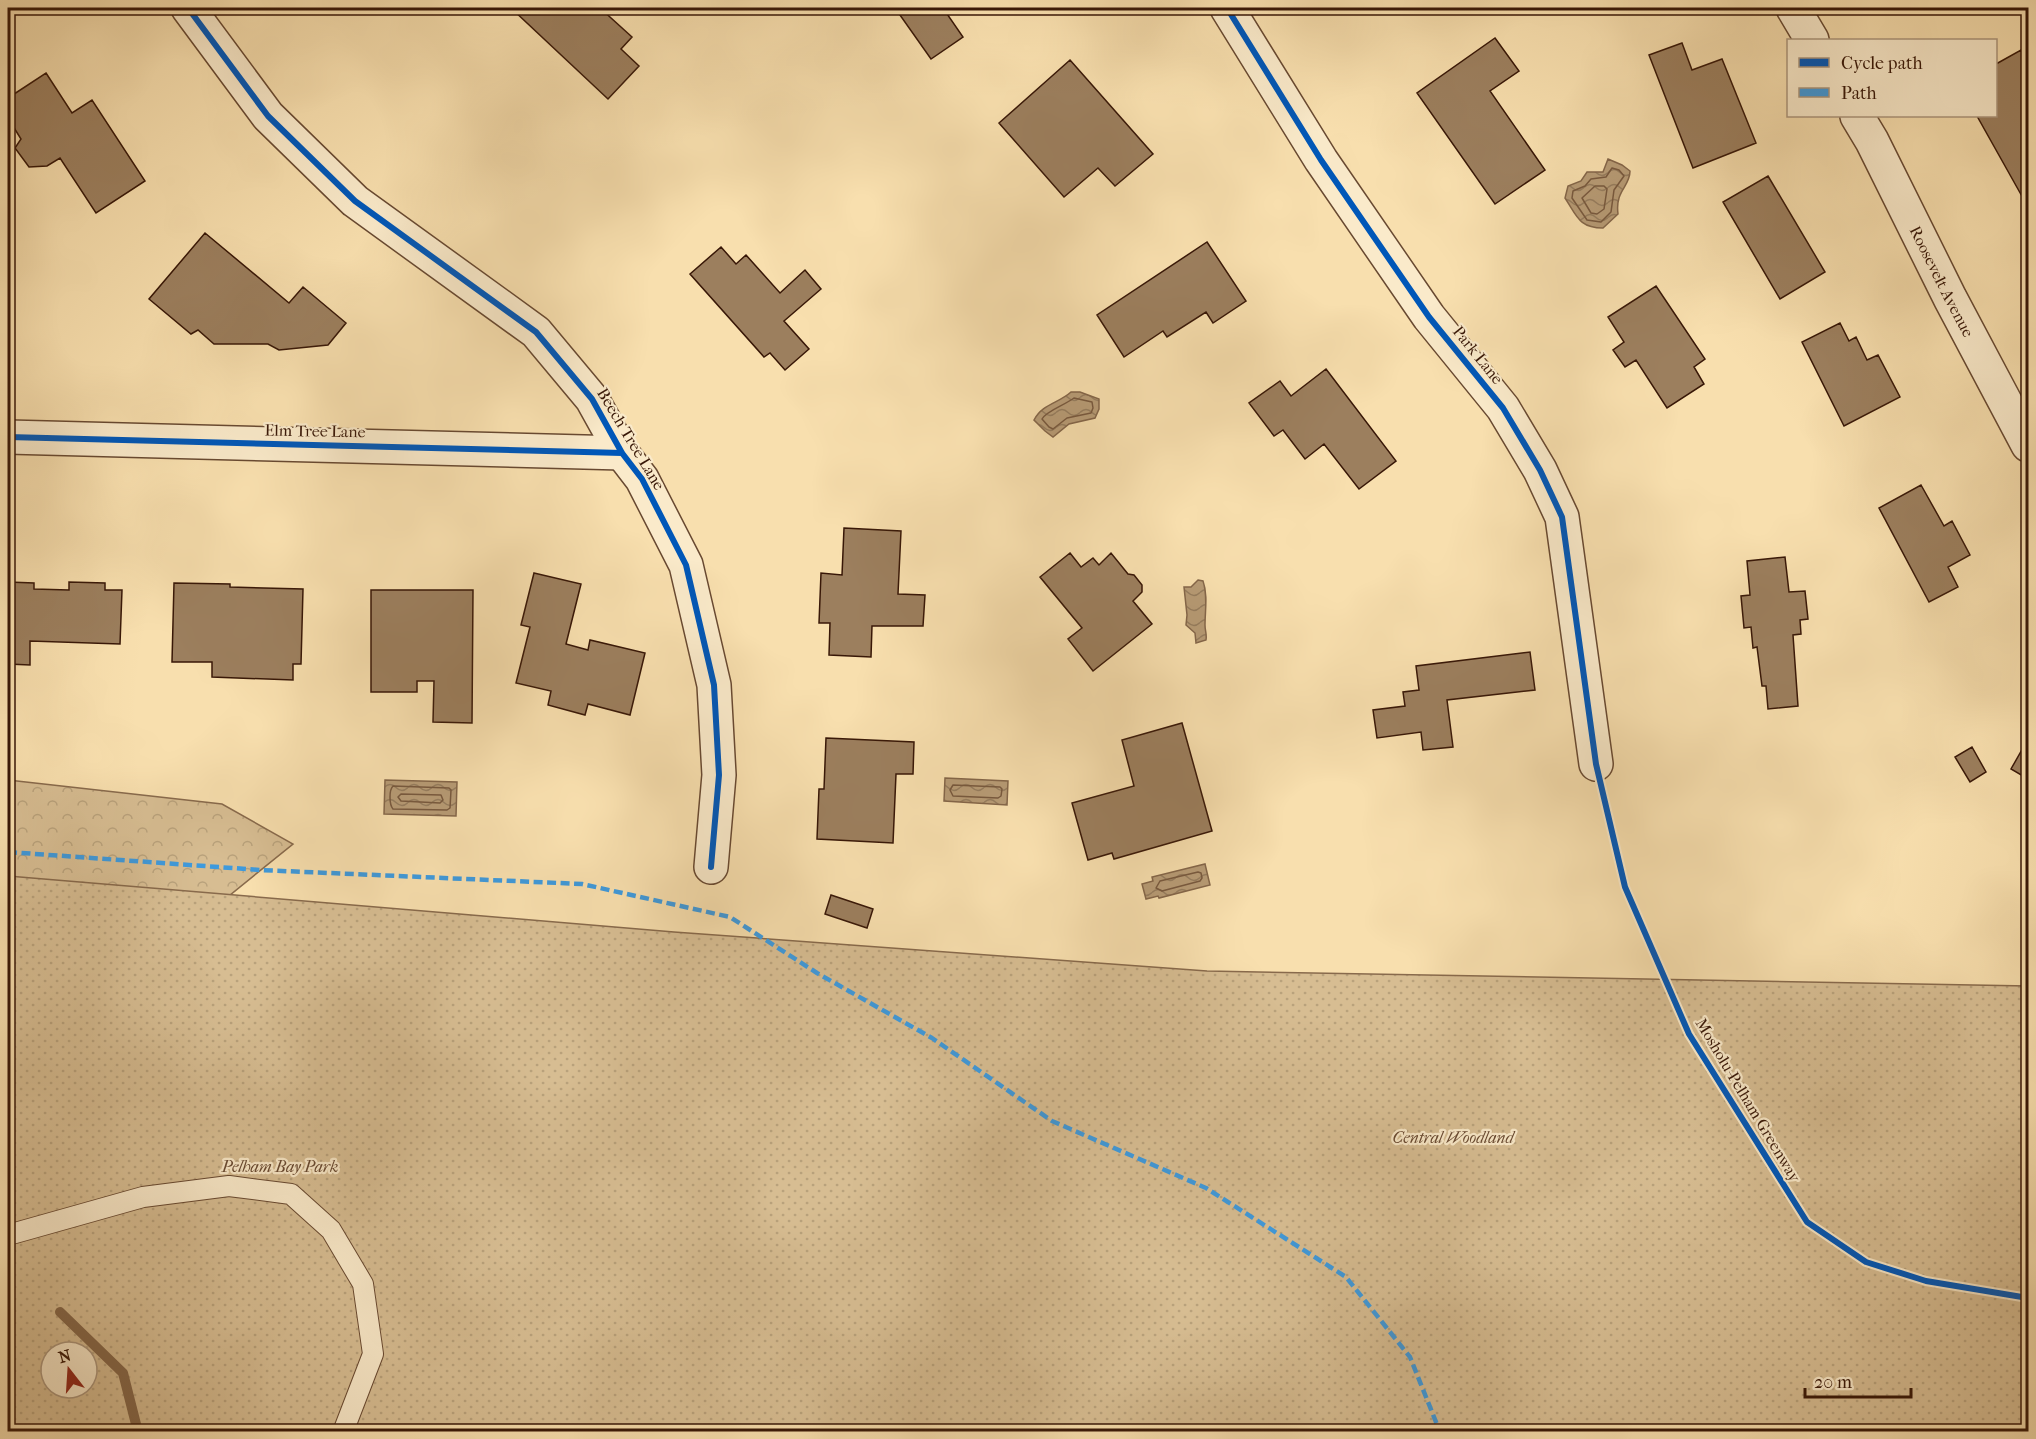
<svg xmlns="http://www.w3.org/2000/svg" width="2036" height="1439" font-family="'IM FELL French Canon',serif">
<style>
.forest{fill:url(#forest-crowns);stroke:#886a4c;stroke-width:1.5}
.park{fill:url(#park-dots);stroke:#886a4c;stroke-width:1.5;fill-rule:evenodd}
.water{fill:url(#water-waves);stroke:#846649;stroke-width:1.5}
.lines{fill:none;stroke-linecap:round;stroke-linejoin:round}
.shore{stroke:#78593e;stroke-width:1.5}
.stream{stroke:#846649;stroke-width:10}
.building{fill:#9c7f5e;stroke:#381707;stroke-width:1.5}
.lane-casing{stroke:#684931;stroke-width:22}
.street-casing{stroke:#684931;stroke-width:36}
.lane{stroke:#faeaca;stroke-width:20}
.street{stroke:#faeaca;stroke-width:33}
.quiet{stroke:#3e9add;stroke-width:4.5;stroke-dasharray:9 4.5;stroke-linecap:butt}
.cycleway-casing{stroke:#faeaca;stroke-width:10}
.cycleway{stroke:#0057b8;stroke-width:6}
.labels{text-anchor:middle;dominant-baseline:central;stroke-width:4.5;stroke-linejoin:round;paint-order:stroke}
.street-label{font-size:16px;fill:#381707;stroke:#faeaca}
.park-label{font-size:16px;font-style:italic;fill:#684931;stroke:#faeaca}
</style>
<defs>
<pattern id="forest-crowns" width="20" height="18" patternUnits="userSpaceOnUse" patternTransform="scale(1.5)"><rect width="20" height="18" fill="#d7bd92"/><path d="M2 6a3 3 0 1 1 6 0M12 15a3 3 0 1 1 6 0" fill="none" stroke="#b9a27c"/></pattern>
<pattern id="park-dots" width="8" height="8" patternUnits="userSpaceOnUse" patternTransform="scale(1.5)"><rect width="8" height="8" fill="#d7bd92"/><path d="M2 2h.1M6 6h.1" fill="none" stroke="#b9a27c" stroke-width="1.8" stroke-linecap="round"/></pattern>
<pattern id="water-waves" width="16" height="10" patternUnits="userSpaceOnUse" patternTransform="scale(1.5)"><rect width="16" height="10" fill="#b79b75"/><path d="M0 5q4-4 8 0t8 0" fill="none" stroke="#967d5e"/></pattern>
</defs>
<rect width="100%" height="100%" fill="#f8dfae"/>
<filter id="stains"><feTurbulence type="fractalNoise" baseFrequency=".00333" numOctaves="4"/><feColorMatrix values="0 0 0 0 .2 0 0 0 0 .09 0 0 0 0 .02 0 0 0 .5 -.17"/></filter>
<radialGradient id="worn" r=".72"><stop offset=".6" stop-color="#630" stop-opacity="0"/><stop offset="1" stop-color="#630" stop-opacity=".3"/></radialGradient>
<path class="forest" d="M8,780l214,24 71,40 -63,51 -81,34 -141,27z"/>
<path class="park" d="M8,876l666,56 533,39 821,15v445h-2020zM51,1352h36v36h-36z"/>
<path class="water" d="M1608,159l14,6 8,6c0,16 -15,19 -12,43l-15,14c-24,0 -26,-12 -38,-30l3,-12 13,-5 6,-9h16z
M1071,392h9l19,7v10l-4,9 -26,6 -16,13 -8,-6 -11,-11c8,-16 25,-17 37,-28z
M1198,580l5,1c5,14 2,30 2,44 0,6 2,9 1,15l-10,3 -1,-10 -9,-8 1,-10 -3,-28h7z
M945,778l63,3 -1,24 -63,-4z
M385,780l72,2 -1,34 -72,-2z
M1205,864l5,21 -51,13 -1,-2 -12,3 -4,-15 11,-3 -1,-4z"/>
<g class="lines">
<path class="shore" d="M1612,168l7,2 5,6 -10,14 -3,22 -10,10 -14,-2 -15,-22 1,-7 12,-5 6,-7 15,-2z
M1595,186h9l3,3 -3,20 -7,5 -6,-1 -9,-15z
M1074,398l18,4 1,6 -2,5 -24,5 -14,11 -4,-2 -7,-8c4,-8 23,-14 32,-21z
M953,785l47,2 2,2 -1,7 -3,2 -45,-2 -3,-6z
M393,786l56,2 2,2 -1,18 -3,2 -54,-1c-4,-5 -4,-19 0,-23z
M401,794l40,1 2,5 -3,3 -39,-2 -3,-4z
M1198,872l3,1 1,5 -2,3 -38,10 -6,-3 4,-7z"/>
<path class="stream" d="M60,1312l63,61 15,59"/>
</g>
<path class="building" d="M511,8h89l32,29 -11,12 18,17 -31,33z
M895,8h48l20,29 -32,22z
M1495,38l24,33 -29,20 55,79 -50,34 -78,-111z
M1682,43l10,27 30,-11 34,84 -63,25 -44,-113z
M2021,50l7,14v143l-51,-91h19v-52z
M1070,60l83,94 -38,32 -17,-18 -34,29 -65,-74z
M46,73l26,40 20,-13 53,81 -49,32 -36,-55 -13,8 -18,1 -14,-19 6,-9 -13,-21v-20z
M1768,176l57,96 -45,27 -57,-97z
M205,233l84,70 14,-16 43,36 -18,22 -49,5 -11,-6h-54l-16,-14 -7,4 -42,-35z
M1207,242l39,59 -33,22 -7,-11 -39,25 -4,-6 -39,26 -27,-42z
M721,247l15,17 10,-9 34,38 25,-23 16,19 -37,32 25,28 -24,21 -15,-17 -6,4 -74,-83z
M1656,286l49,73 -11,8 10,17 -37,24 -31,-48 -11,7 -12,-17 11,-8 -16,-25z
M1840,323l9,18 7,-4 11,23 11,-5 22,42 -56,29 -42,-84z
M1326,369l70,92 -37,28 -35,-45 -19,15 -22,-29 -9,6 -25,-33 31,-22 11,15z
M1921,485l23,41 8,-5 18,34 -22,12 10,20 -29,15 -50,-94z
M844,528l57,3 -3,63 27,1 -2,31h-51l-1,31 -42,-2 1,-32h-11l2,-50 21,2z
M1070,553l11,14 12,-9 6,7 12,-12 17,21 6,1 8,10v7l-9,9 19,23 -59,47 -25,-32 14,-11 -42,-51z
M1785,557l4,35 16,-1 3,28 -8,1 1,14 -8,1 5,71 -30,3 -2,-23h-4l-5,-39 -4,1 -2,-21 -7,1 -3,-32 9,-1 -3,-34z
M534,573l47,11 -15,60 22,6 2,-10 55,13 -15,62 -42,-11 -3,11 -37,-10 3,-14 -35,-8 14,-56 -9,-2z
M8,582l26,1v6l35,1v-8l36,1v7h17l-2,54 -90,-3v24l-22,-1z
M174,583l56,1v3l73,2 -2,75h-8v16l-81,-3v-15h-40z
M371,590h102l-1,133 -39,-1 1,-41h-17v11h-46z
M1530,652l5,38 -88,10 6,47 -30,3 -2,-18 -44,6 -4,-28 32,-4 -2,-14 16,-2 -3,-24z
M1182,723l30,108 -98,28 -2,-6 -24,7 -16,-57 62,-17 -12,-46z
M826,738l88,4 -1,32h-17l-3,69 -76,-4 2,-50h5z
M2028,739v40l-17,-10z
M1972,747l14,25 -16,10 -15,-25z
M831,895l42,14 -6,19 -42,-14z"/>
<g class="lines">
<defs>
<path id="lane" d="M8,1235l135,-38 86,-11 62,8 40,36 32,54 10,70 -30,78"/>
<g id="street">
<path d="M188,8l80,108 87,85 181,131 56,67 30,54 20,26 44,86 28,120 5,90 -8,92"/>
<path d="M1227,8l94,152 108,157 74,91 37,62 22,47 34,247"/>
<path d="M1793,8l19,32"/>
<path id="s1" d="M1857,116l15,25 78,157 78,147"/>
<path d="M8,437l614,16"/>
</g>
</defs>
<use href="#lane" class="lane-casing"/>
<use href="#street" class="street-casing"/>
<use href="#lane" class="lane"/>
<use href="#street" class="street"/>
<path class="quiet" d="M8,852l252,18 322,14 148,33 87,56 115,65 120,83 154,67 140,89 64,80 30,75"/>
<defs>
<path id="cycleway" d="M188,8l80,108 87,85 181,131 56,67 30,54 20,26 44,86 28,120 5,90 -8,92
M1227,8l94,152 108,157 74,91 37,62 22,47 34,247 29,123 64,147 118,188 59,40 60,19 102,17
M8,437l614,16"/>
</defs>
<use href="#cycleway" class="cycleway-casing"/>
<use href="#cycleway" class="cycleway"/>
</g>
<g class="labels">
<g class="street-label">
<text stroke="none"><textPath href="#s1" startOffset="186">Roosevelt Avenue</textPath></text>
<text transform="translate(1478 355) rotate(51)">Park Lane</text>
<text transform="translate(315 431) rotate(1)">Elm Tree Lane</text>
<text transform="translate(631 439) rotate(59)">Beech Tree Lane</text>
<text transform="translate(1748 1100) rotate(59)">Mosholu-Pelham Greenway</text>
</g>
<g class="park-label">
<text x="1453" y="1137">Central Woodland</text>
<text x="280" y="1166">Pelham Bay Park</text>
</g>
</g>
<rect width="2036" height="1439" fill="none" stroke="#f8dfae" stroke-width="30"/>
<rect x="9" y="9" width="2018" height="1421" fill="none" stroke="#381707" stroke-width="3"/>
<rect x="15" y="15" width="2006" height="1409" fill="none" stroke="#381707" stroke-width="1.5"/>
<rect x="1787" y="39" width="210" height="78" fill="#faeaca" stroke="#ac967c" stroke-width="1.5"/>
<rect x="1799" y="58" width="30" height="9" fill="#0057b8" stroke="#ac967c" stroke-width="1.5"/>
<text x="1841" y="69" font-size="18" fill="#381707">Cycle path</text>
<rect x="1799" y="88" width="30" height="9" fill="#3e9add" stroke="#ac967c" stroke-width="1.5"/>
<text x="1841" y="99" font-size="18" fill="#381707">Path</text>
<g transform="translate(69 1370) rotate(343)"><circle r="28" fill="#faeaca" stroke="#ac967c" stroke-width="1.5"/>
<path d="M0-4.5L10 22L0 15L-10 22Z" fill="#8f2418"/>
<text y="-9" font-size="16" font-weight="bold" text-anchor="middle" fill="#381707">N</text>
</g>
<path d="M1805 1388v9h106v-9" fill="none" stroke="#381707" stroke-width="3"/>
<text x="1814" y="1388" font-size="18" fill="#381707" stroke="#faeaca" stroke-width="4.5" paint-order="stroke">20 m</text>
<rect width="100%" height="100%" filter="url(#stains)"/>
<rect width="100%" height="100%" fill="url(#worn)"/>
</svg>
